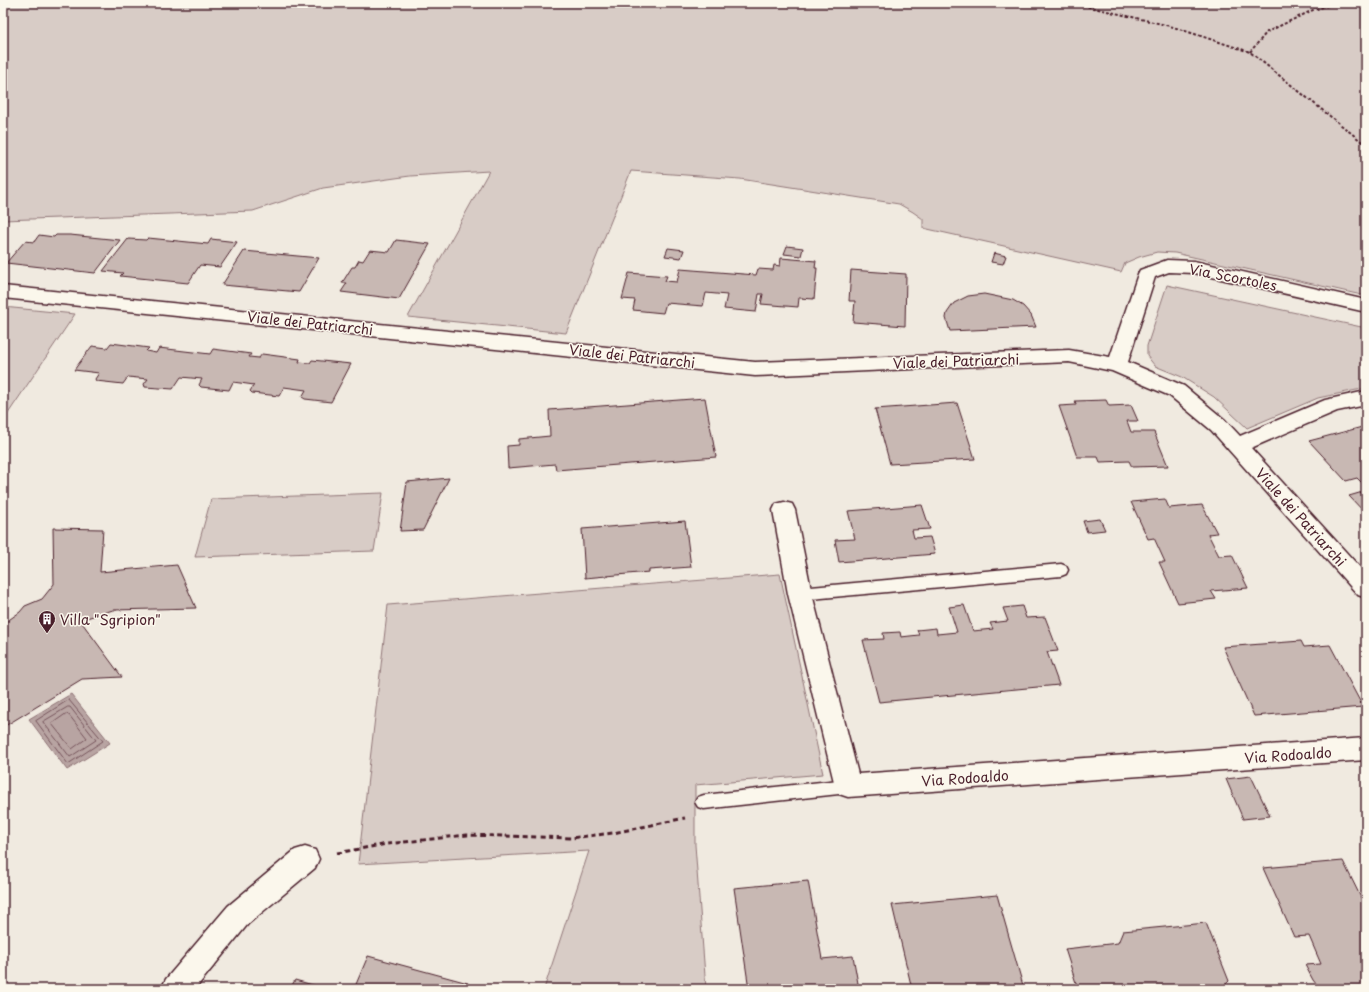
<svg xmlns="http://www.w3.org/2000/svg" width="1369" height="992" font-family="'Playpen Sans',sans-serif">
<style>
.green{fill:#d8ccc6;stroke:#917678}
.water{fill:#b8a4a2;stroke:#8c6f72}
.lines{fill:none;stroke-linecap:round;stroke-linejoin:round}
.shore{stroke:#76545b;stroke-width:1}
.building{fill:#c8b8b3;stroke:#4a1f2b}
.lane-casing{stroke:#4a1f2b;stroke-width:3}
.street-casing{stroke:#4a1f2b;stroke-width:3}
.path-far1{stroke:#4a1f2b;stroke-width:2;stroke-dasharray:3 2;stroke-linecap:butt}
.path{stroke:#4a1f2b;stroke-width:3;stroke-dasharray:5 3.5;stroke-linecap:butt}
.lane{fill:#fbf7ec;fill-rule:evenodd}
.street{fill:#fbf7ec;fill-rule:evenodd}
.labels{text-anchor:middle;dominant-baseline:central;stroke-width:3;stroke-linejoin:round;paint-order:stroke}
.street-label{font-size:14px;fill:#4a1f2b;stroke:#fbf7ec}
.poi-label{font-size:14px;fill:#4a1f2b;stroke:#fbf7ec;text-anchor:start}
</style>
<rect width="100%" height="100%" fill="#f0eae0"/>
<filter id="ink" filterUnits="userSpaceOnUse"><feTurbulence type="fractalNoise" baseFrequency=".025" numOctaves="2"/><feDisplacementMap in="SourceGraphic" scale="8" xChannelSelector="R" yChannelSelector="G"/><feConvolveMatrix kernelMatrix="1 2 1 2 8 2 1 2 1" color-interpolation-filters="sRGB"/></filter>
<g filter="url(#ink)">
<path class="green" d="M3,3h1363v293l-191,-43 -18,-1 -18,5 -14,6 -4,9 -198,-44v-9l-10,-7 -14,-8 -159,-25 -109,-8 -65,162 -158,-16 81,-146 -79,5 -87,12 -70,23 -250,9z
M1167,285l199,43v60l-48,10 -71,30 -33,-31 -32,-20 -27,-11 -8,-10v-10z
M3,307l72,7 -72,107z
M383,493l-9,58 -179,6 16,-58z
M780,574l43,200 -128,11v60l11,144h-162l45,-138 -231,13 30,-259z"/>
<path class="water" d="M71,694l39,49 -43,27 -38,-51z"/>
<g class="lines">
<path class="shore" d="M69,700l34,41 -35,23 -32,-43z
M68,707h2l26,33 -26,17 -27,-35z
M66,714l3,1 18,23 -15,11 -20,-25z"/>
</g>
<path class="building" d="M39,235l15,2 2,-2h14l50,5 -25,33 -89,-10 19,-22 9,1z
M148,238l60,6 3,-5 26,3 -17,25 -20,-2 -12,18 -68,-7 3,-3 -20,-2 25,-32 18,1z
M396,240l34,4 -31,55 -58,-7 6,-9h-5l10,-16h3l4,-7 4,1 7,-11 19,2z
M787,246l16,2 -2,8 -17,-2z
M668,248l16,2 -3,8 -16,-2z
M244,251l75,7 -20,34 -77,-7z
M994,253l12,3 -3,8 -12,-2z
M781,258l35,3 -1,7h2l-3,31 -15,-1 -1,9 -37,-3 2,-10h-4l-3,18 -32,-3 3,-14 -21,-2 -3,13 -37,-3 -3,10 -30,-3 2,-10 -13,-1 7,-26 38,3 -2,5 12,1 3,-13 76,6 2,-6 15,1 1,-5 6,1z
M851,270l55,4 -1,52 -52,-4 2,-21h-6z
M984,294l29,6 10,6 8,9 5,12 -86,4 -4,-13 1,-5 7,-10 14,-7z
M111,343l38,5 -3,3 10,2 3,-5 51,6 3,-5 38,5 -2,3 10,1 3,-4 38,5 -1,3 11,1 2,-3 39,4 -20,38 -26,-3 -3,-2 4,-7 -22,-3 -5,9 -27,-3 -2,-2 4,-6 -21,-3 -4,8 -28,-3 -2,-2 3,-6 -21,-2 -8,12 -28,-2 -1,-3 4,-5 -20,-2 -5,7 -27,-3 -1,-2 4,-6 -25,-3 18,-24 15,2z
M705,398l11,59 -160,13 -1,-6 -47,4 -1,-22 12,-1v-6l31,-3 -1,-26z
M1106,400l3,6 22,-1 7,16h-11l4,11h23l14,34 -36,1 -3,-6 -29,1 -2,-5h-21l-18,-51 17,-1 -1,-4z
M957,403l18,56 -85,5 -15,-55z
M1366,426v61l-9,-9 -11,3 -37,-40z
M449,478l-26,52 -23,1 7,-49z
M1366,491v23l-17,-18z
M1165,499l4,9 33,-3 15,28 -9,1 11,22 13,-1 16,33 -37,3 5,8 -38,4 -19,-41h6l-11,-24 -6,1 -17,-37z
M922,505l8,24 -18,1 2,8 16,-1 5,17 -96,8 -4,-22 20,-1 -7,-28z
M1100,519l5,11 -18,2 -4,-11z
M685,521l6,46 -42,3v2l-64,6 -3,-49z
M53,528l50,1 -3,43 77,-7 19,43 -83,2 -33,10 42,57 -40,2 -77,47 -2,-3v-26l2,-6 -2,-2v-37l3,-6 -3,-1v-21l17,-12 5,-6 17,-7 12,-15z
M964,605l9,26 20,-2 -3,-6 18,-2 -5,-13 19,-2 4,12 19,-1 13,34 -11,1 12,33 -180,17 -16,-62 21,-1 -1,-6 17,-1 1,5 18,-2 -2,-5 19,-2 1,6 20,-2 -8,-25z
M1301,641l3,6 26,-2 33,62 -109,9 -31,-69z
M1251,776l19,40 -27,3 -17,-40z
M1343,861l23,47v81h-46l-7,-9 -8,-15 16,-1 -12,-28 -15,1 -31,-69z
M808,881l14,78 31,-3 6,33h-110l-15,-101z
M997,895l27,94h-112l-20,-84z
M1206,923l23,58 -8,8h-143l-13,-40 53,-6 5,-12z
M368,956l100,27 -2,6h-112z
M295,980l32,9h-37z"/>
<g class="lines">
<defs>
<path id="lane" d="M1061,564l5,2 2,4 -2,4 -5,2 -261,24 -5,-2 -2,-4 2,-4 5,-2z
M848,779l6,2 2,5 -2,5 -6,2 -144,16 -6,-2 -3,-5 3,-5 6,-2z"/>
<path id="street" d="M1167,260l27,1 172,39v12l-172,-39 -25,-1 -14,5 -27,85 56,24 41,34 15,16 85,-36 41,-9v14l-29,6 -86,37 115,126v24l-8,-3 -147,-165 -41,-34 -58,-25 -43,-9 -314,14 -752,-78v-12l752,76 314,-12 41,7 28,-83 2,-4z
M784,502l8,2 3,6 17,84 46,180 508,-36v22l-518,37 -9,-3 -4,-8 -47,-192 -15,-84 3,-6z
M305,847l10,3 4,9 -4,9 -67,56 -53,65h-34l5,-10 62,-73 67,-56z"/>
</defs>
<use href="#lane" class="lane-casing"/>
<use href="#street" class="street-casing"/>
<path class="path-far1" d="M1073,3l97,23 80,26 116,93
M1309,3l7,5
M1250,52l17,-20 46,-22 25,-7"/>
<path class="path" d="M337,853l50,-9 80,-9 104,3 42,-5 72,-15"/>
<use href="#lane" class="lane"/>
<use href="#street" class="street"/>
</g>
</g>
<defs>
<symbol id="building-pin" viewBox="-11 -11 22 30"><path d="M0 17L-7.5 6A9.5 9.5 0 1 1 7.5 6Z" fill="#4a1f2b" stroke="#fbf7ec"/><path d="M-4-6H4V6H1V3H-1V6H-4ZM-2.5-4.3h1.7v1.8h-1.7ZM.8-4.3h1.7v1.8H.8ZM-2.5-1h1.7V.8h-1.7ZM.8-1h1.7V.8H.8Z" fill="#fff"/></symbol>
</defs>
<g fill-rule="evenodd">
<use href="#building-pin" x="37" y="609" width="20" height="27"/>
</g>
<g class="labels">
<g class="street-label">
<text transform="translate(1233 277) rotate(11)">Via Scortoles</text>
<text transform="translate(310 323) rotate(6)">Viale dei Patriarchi</text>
<text transform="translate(632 356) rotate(6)">Viale dei Patriarchi</text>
<text transform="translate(956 361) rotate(-2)">Viale dei Patriarchi</text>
<text transform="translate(1301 517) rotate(48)">Viale dei Patriarchi</text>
<text transform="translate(1288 755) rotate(-4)">Via Rodoaldo</text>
<text transform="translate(965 778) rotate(-4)">Via Rodoaldo</text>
</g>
<g class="poi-label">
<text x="60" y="619">Villa "Sgripion"</text>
</g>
</g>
<rect width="1369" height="992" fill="none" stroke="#fbf7ec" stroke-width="16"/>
<rect x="8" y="8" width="1353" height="976" fill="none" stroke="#4a1f2b" stroke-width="1.5" filter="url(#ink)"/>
</svg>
